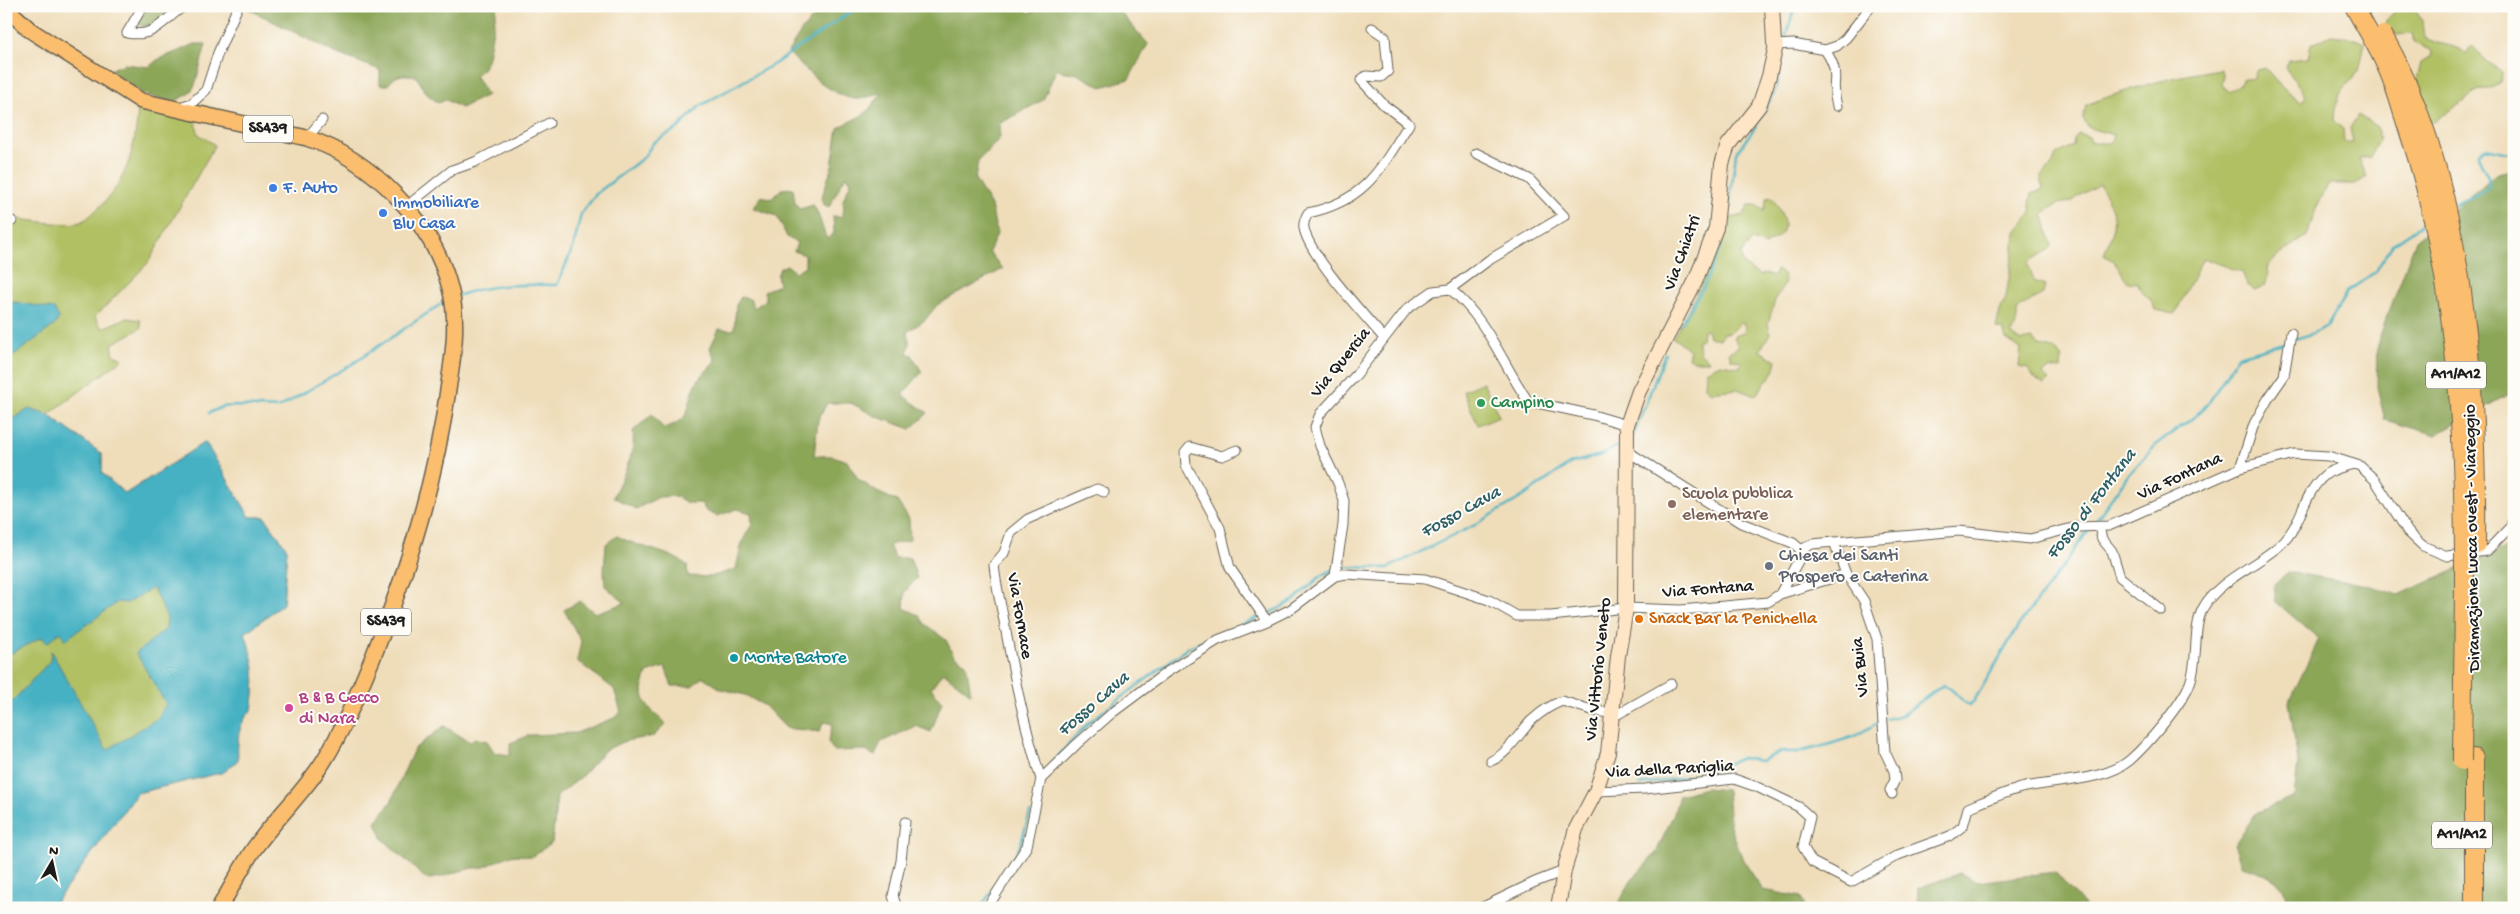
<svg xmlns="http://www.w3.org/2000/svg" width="2520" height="914" font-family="'Gochi Hand',sans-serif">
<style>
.green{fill:#b0c063;stroke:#666e40}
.forest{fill:#8ca659;stroke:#54613a}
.water{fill:#45b1c2;stroke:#30666f}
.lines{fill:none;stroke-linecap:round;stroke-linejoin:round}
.stream{stroke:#45b1c2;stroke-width:2.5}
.street-casing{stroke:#666053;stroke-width:11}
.secondary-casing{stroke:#666053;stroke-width:16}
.primary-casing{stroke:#666053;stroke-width:18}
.highway-casing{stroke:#666053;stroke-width:20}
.street{stroke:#fff;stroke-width:9}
.secondary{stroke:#fde5c5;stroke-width:14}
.primary{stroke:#fbbe6e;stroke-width:15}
.highway{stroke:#fbbe6e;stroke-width:18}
.highway-bridge-casing{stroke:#666053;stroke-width:20;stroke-linecap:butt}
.highway-bridge{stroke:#fbbe6e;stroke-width:18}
.shop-dot{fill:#3f7fe0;stroke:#fdfcf7;stroke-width:2}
.leisure-dot{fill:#2e9e5b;stroke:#fdfcf7;stroke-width:2}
.education-dot{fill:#8d6e63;stroke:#fdfcf7;stroke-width:2}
.worship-dot{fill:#6b7280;stroke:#fdfcf7;stroke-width:2}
.food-dot{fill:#e8710a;stroke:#fdfcf7;stroke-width:2}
.culture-dot{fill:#0f9aa8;stroke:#fdfcf7;stroke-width:2}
.hotel-dot{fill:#d1479c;stroke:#fdfcf7;stroke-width:2}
.labels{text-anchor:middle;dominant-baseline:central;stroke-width:4;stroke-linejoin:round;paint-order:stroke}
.shield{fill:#fdfcf7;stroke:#605f5e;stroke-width:1}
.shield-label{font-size:16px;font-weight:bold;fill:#1c1c1c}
.shop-label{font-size:18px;fill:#366cbe;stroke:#fdfcf7;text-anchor:start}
.street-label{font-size:18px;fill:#1c1c1c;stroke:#fdfcf7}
.leisure-label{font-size:18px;fill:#27864d;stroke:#fdfcf7;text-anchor:start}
.education-label{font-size:18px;fill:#785e54;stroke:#fdfcf7;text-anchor:start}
.worship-label{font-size:18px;fill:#5b616d;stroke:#fdfcf7;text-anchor:start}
.food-label{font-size:18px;fill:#c56008;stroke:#fdfcf7;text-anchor:start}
.culture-label{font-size:18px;fill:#0d838f;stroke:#fdfcf7;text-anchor:start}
.hotel-label{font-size:18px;fill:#b23c85;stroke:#fdfcf7;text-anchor:start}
.water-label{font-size:19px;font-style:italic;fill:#2e5f67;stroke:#fdfcf7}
</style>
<rect width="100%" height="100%" fill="#fdfcf7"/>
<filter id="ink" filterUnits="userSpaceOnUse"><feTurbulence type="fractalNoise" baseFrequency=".02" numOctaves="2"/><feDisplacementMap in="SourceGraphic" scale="10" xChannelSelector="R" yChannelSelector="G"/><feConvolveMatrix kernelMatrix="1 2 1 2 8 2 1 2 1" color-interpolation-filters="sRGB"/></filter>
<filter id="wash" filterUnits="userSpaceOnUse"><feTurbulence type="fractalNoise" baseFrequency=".0096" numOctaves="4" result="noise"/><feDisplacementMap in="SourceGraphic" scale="20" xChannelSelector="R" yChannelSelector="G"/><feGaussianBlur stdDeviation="1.12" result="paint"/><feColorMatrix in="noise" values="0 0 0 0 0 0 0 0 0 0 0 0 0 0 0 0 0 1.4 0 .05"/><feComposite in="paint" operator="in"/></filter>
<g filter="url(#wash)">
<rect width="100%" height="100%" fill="#efddba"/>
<path class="green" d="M2401,6h12l9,15 2,16c14,9 30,6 43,17l5,-8c6,4 7,9 12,13 4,5 12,8 18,13l-1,11 -9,5 -19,5c-10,13 -28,17 -39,29l-9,-1 -11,-31 7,-27 10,-6 1,-6 -18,-8 -2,-10 -15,2 -12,-8 4,-10z
M2331,35l24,3 10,4 -6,29 -19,22 -5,16 -1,11 9,9 1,13h9l-3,-14 8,-13 19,12 2,13 -9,17 -11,2 8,18 -12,7h-26l-12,22 -10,30c-15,8 -28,19 -40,31l1,9 -3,10 -10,5 -8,-7 -5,-12 -39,-14 -28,56 -20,-4c-2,-13 -14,-15 -18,-27l-9,-1 -14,-20 -10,-7c12,-35 15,-37 -5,-71l-29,18 -12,2 -15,9 9,33c-6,8 -16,10 -24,17l6,18 11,4 -2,9 -21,12 -5,6c0,8 0,15 -6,22l10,7 10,-2 9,7 16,4 6,8 -1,11h-12l-6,5 6,6 -5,5 -10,-7 -6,-9 -9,-2 2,-18 -15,-10 -3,-10 -7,-1 4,-17 6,-14 10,-64 16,-22 -2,-8 2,-9 11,-5 -2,-13 12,-12 3,-9 17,-9 1,-7 4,-5 11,3 3,6h20l2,-8 -25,-7 -6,-10 3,-13c44,-17 88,-29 134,-36l3,7 -2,9 8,7 9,-6 5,-8 11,1 1,-8 10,-3 18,20 18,14 5,-6 -20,-28 3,-8 19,-2 3,-13z
M138,107l58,13 2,14 17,11 -67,118 -53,54 7,11 25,-10 13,2 1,8 -29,16 2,11 9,4 -75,56 54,39v19l23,21 80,-52 45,75h15l22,32 -4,55 -38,29c10,32 12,44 7,77 -15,13 -15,32 -14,50l-14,12 -87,21 -86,115h-45v-691c17,2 63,11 77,4 4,-2 9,-7 12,-10 32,-27 41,-64 43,-104z
M1772,197c7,13 20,28 6,40 -4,3 -9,4 -13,8l-13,-5 -11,14 2,11 17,11 5,-3 8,4 4,-8 7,6 1,9 -9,13 -8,26 2,10 -10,18 16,9 -3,13 -18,23 -18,-7 -26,3 -6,-5 1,-16 14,-7 20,3 1,-5 -10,-3 -2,-7 9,-5 -4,-11 10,-3 1,-8 -5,-3 -4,6 -8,5h-5l-3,6 -11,-2 -2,-7 -4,1 -1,8 -5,1 3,12 9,9h-15l-6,-3 2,-8 -17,-12c18,-33 36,-65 46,-102 7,-6 14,-7 11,-18l14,-3 4,-10h8l8,6 3,-13z
M1483,382l16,34 -21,9 -15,-34z"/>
<path class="forest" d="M149,6h26l-20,17 -13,4 -4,-6z
M243,6h254l-9,51 -4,11 -9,7 12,20 -26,13 -15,-8 -8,3 -11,-9 -11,-18c-14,-2 -20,-2 -28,9h-8v-15l-45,-17z
M824,6h198l7,7 16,-7h70l33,38 -19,35 -27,8 -25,-13 -21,-4 -13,30 -44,24 1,14 -22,23 -3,18 16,27 6,28 -8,18 14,17 -66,36 -12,15 -18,12 3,12 -3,9 5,2 10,17 -20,23 26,18 -17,16 -36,-13 -24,-13h-24l-9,17 -4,36h19l14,5 11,18 19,13 20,9 12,18 1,21 -21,5 5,13h16l7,20 -12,14 -1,16 15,7 6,9 21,16 8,16 12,7 5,31 -28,-22 -12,16 11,14 -11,30 -15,-6 -35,16 -6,14 -11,-6 -30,1 -6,-9 5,-18 -10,-2 -3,10 -34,-4 -21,-22 -20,-11 -24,-6 -18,-12 -11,9h-20l-7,-19 -18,6c-10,26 0,34 19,51l-12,12 -29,5 -20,9 -25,28 -23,18 -5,47 -21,14c-19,-5 -28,1 -44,9 -6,3 -13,1 -19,3 -14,3 -28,10 -42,10l-43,-40 -7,-17 15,-20 23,-53 30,-23 26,16 4,-4 13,3 8,12 15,2v-12l20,-8 46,-2 38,-15 7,-6 -7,-23 -37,-28 4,-20 -17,-31 16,-9 15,12 30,-10 -20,-17 -1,-16 2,-26 11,-8c22,12 50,14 70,29l1,11 22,1 26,-8 6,-27 10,-18 -1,-11 -14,-4 -20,7 -11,-5 -5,-8h-14l-11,-7 -17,1 -23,12 -23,-12c9,-21 23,-42 20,-66l19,-17 11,14c35,-8 20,-28 37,-50 5,-7 11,-10 15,-18l-5,-12 9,-19 15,1 2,-25 5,-8 9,2 4,9 12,-8 -2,-9 15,-6 -2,-9 3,-8 7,-3 8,7 10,-6v-11l-11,-4 3,-8 -10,-6 -10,-21 -24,-8 9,-12 9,3 10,-10 12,-1 2,15 5,6 13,-4c8,11 8,22 14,34l7,-6 -1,-17 8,1 3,-6 -1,-11 8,-18 -5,-7 -17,32 -6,-3 -1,-7 10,-31 6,-38 28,-15 16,-20c-8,1 -19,7 -27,6 -24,-3 -51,-30 -67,-47l14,-22z
M195,44h11l-11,41 -6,9 -16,8 -30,-8 -33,-24 14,-6 25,3 8,-7z
M2514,169v222l-78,44 -51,-15 -8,-32 1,-47 38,-101 82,-67z
M2514,544v364h-227c1,-30 -23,-35 -45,-42l-8,-21 22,-32 38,-16 4,-35 -9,-60 30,-63 -43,-37 -2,-17 14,-13 79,13 32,10z
M1705,788l22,2 3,36 13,34 20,30 38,7 4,11h-189l15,-27 25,-28 18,-40 5,-18z
M2055,872l31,36h-169l1,-20 42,-15 17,9z"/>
<path class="water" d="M15,302l39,7 5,9 -4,7 -49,36v-57z
M29,409l19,6 54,39v19l23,21 80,-52 45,75h15l22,32 -4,55 -38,29c10,32 12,43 7,77 -15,13 -15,32 -14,50l-14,12 -87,21 -86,115h-45v-70l6,-8 -6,-7v-115l44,-47 1,-10 56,99 51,-32 8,-14 -30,-51 30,-24 1,-11 -14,-30 -26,15 -9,-1 -53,38 -5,-8 -13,11 -5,-6 -36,19v-233z"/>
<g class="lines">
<path class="stream" d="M1784,42l11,-36
M2454,205l34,-16c5,-14 -10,-23 -9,-36l6,-5 29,6
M457,296c30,-12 68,-12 100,-11l16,-37 8,-34 16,-21 46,-35 11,-16 23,-13 23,-23 76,-43 83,-57
M1682,323l22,-37 16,-37 7,-26 9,-70 18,-24 22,-40 7,-42
M2292,340l19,-6 16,-8 20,-34 28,-20 18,-28 33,-22
M209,413l13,-6 11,-1 46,2 73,-44 95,-64
M1633,437l32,-83
M2094,523l35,-49 30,-32 35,-25 14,-13 30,-48 49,-14
M1340,567l48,1 85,-42 51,-30 47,-33 30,-8 21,-11
M1886,719l16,-4 41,-30c12,3 16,16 26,20l5,-4 46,-78 42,-55 27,-39
M1050,765l39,-43 100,-75 89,-38 16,-9 27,-24 13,-7
M1640,785l59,-10 43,-17 19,3 19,-9h19l28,-7 28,-9 26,-15
M980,908l27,-38 13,-24 10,-33"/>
</g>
</g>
<g filter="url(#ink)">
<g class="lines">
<defs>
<path id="street" d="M143,6l-16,27c28,5 35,-12 57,-27
M1372,28l13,9 3,34 -7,6 -15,-1 -5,4 23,25 25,19c-29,46 -44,77 -101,89 -3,5 -5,9 -4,15 4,26 60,87 79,109
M1776,45l17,-1 32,6 12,-4 9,-8 25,-32
M1825,50c18,26 4,30 12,56
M179,107l13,-4 14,-13 12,-37 20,-47
M307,138l15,-18
M407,206l45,-36 23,-8 74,-39
M6,220l6,1
M1450,289c37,30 52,74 78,112l65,14 34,10
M1237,450l-15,6 -32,-9 -5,6 1,12 34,63 10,40 37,53
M1627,451l114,72 52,20 8,7
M2240,468l14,-44 14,-25 16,-23 7,-43
M2099,527l3,12 10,12 8,26 41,33
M1834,542l12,32 18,27 13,38 8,113 9,19 1,9 -5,10 2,4
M1801,550l11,-6 147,-13 71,8 46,-12 33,-1 131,-58 54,-14 34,2 32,10 15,14 33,52 15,14 24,10 40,-5 24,-25 3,-12
M1335,576l8,-51 1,-24 -6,-18 -18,-37 -5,-19 5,-13 36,-39 51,-66 26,-18 17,-2 39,-29 75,-44 -35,-37 -53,-26
M1780,594l18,-33 3,-11
M1491,761c17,-7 28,-28 41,-41 9,-8 19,-15 30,-19l33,10 23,3 53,-30
M1041,779c-16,-50 -27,-101 -36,-153 -4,-21 -9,-40 -11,-61l10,-12 7,-20 17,-14 64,-28 5,-2 7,3
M1596,791l49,-2 89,-10 23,8 42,20 11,10 -7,30 9,15 39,20 47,-27 52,-19 13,-10 5,-18c17,-7 35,-15 53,-20 34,-8 83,-6 109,-28 17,-15 52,-56 60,-77 9,-23 2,-53 13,-75 15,-28 54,-42 78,-64 21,-19 22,-51 44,-69 7,-6 19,-8 28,-11
M897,908l-4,-12 8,-35 4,-39
M987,908l40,-62 14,-67 36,-35 35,-31 55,-41 51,-32 49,-19 24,-12 44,-33 11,-2 79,5 64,21 28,16h34l75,-8 55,2 87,-8 12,-8 66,-20
M1481,908l54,-26 29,-11"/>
<path id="secondary" d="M1558,908l6,-37 12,-42 20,-38 12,-38 10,-97 8,-48 1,-183 12,-34 56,-109 21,-54 6,-64 6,-19 31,-39 10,-30 7,-31 -2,-2 -2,-37"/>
<path id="primary" d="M6,8l24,22 111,71 166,37c64,21 126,83 143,150 9,33 3,69 -2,102 -13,93 -40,180 -75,267 -15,35 -29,72 -50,105 -19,30 -46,55 -67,84 -14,19 -24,42 -37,62"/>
<path id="highway" d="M2474,758v150"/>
</defs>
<use href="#street" class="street-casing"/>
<use href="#secondary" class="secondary-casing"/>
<use href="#primary" class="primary-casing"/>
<use href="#highway" class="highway-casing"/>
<use href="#street" class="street"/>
<use href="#secondary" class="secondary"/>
<use href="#primary" class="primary"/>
<use href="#highway" class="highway"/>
<defs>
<path id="highway-bridge" d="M2354,6c11,21 24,41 33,62 8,17 13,37 19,55 70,204 58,426 56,638
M2383,35c81,141 95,350 93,510"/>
</defs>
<use href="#highway-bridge" class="highway-bridge-casing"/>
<use href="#highway-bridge" class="highway-bridge"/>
</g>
</g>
<g class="shop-dot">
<circle cx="273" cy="188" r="5"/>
<circle cx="383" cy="213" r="5"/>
</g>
<circle class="leisure-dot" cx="1481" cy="403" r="5"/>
<circle class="education-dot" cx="1672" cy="504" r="5"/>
<circle class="worship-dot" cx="1769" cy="566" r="5"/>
<circle class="food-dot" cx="1639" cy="619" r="5"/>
<circle class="culture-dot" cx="734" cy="658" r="5"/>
<circle class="hotel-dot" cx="289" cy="708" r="5"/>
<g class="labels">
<g class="shield">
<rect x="243" y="115.5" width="50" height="27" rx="4"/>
<rect x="2426" y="361.5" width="60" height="27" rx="4"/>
<rect x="361" y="608.5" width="50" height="27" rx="4"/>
<rect x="2432" y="821.5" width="60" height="27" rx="4"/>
</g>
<g class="shield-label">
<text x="268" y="129">SS439</text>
<text x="2456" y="375">A11/A12</text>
<text x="386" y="622">SS439</text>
<text x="2462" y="835">A11/A12</text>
</g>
<g class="shop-label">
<text x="283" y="188">F. Auto</text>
<text x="393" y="203">Immobiliare<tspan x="393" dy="21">Blu Casa</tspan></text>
</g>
<g class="street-label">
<text transform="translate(1683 253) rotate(-70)">Via Chiatri</text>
<text transform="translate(1341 363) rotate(-51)">Via Quercia</text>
<text transform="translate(2180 477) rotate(-25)">Via Fontana</text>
<text transform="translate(2473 538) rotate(-91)">Diramazione Lucca ovest - Viareggio</text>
<text transform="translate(1708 590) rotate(-4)">Via Fontana</text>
<text transform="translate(1019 616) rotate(80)">Via Fornace</text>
<text transform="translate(1861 667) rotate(-96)">Via Buia</text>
<text transform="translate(1599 669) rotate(-84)">Via Vittorio Veneto</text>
<text transform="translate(1670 770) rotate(-3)">Via della Pariglia</text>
</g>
<g class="leisure-label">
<text x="1491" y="403">Campino</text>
</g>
<g class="education-label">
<text x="1682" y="494">Scuola pubblica<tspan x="1682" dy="21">elementare</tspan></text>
</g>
<g class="worship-label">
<text x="1779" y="556">Chiesa dei Santi<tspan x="1779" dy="21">Prospero e Caterina</tspan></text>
</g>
<g class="food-label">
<text x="1649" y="619">Snack Bar la Penichella</text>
</g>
<g class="culture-label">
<text x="744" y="658">Monte Batore</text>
</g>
<g class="hotel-label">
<text x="299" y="698">B &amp; B Cecco<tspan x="299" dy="21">di Nara</tspan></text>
</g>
<g class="water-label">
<text transform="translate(2092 505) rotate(-52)">Fosso di Fontana</text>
<text transform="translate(1461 513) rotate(-29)">Fosso Cava</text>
<text transform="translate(1094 705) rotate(-41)">Fosso Cava</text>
</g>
</g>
<rect width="2520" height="914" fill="none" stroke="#fdfcf7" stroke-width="25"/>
<g transform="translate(52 862) rotate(9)" stroke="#fdfcf7" stroke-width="4" paint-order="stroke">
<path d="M0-4L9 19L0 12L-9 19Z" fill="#1c1c1c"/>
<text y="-8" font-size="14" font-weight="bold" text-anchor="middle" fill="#1c1c1c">N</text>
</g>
</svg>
